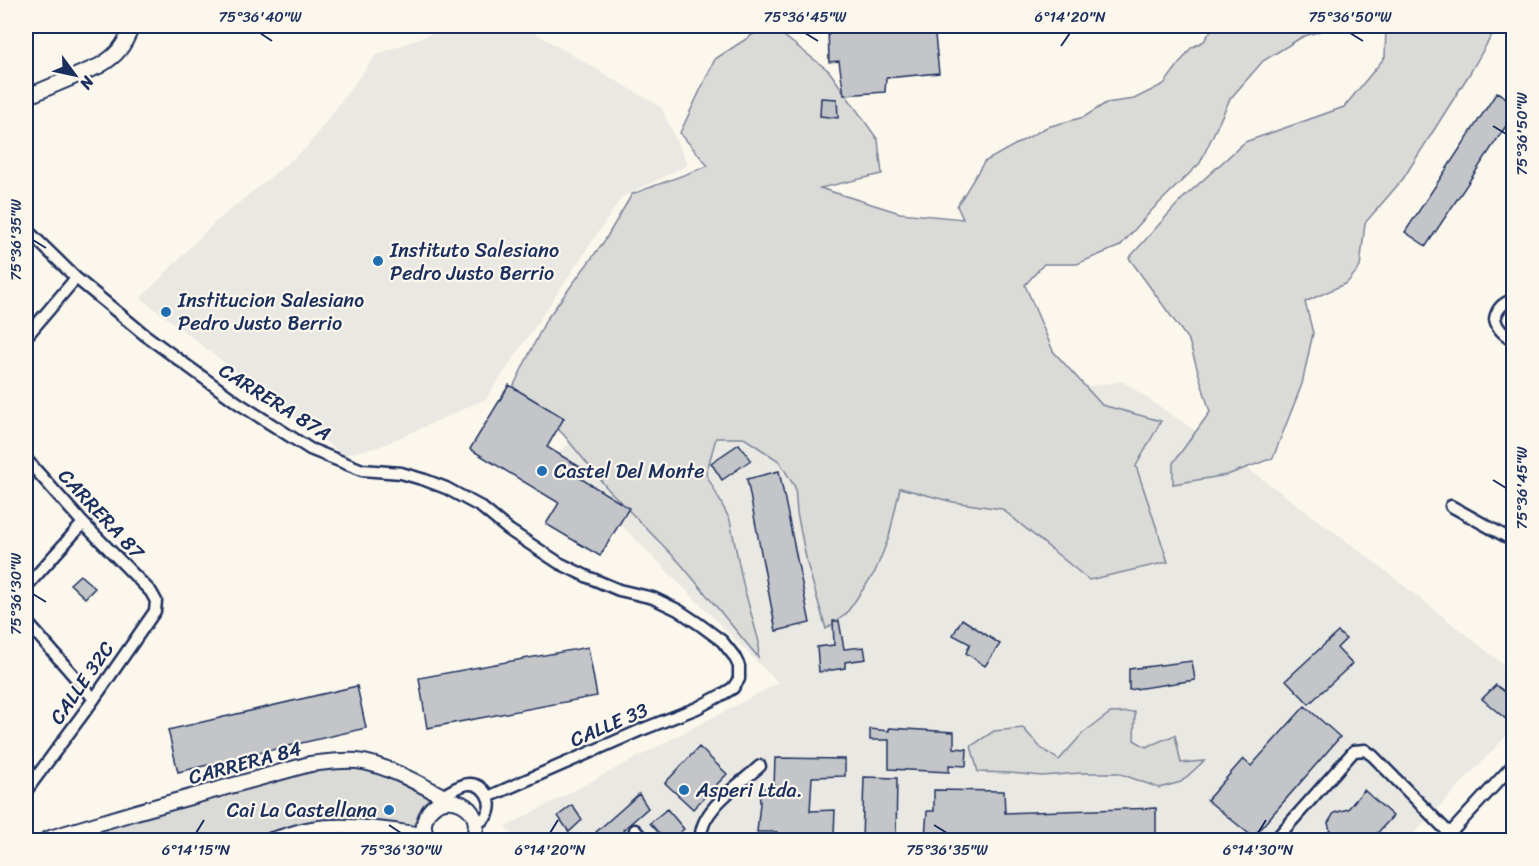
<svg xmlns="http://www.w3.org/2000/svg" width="1539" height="866" font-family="Sriracha,sans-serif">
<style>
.built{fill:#eae8e2}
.green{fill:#dadad7;stroke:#7a849a;stroke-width:1.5}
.building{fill:#c3c5c9;stroke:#1b2f5e;stroke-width:1.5}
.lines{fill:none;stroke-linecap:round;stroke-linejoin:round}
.minor-casing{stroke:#1b2f5e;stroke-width:15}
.tertiary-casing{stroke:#1b2f5e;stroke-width:18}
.minor{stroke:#fbf7ec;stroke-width:10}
.tertiary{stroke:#fbf7ec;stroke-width:14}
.ticks{fill:none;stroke:#1b2f5e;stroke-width:2}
.poi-dot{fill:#1f6fb2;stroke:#fbf7ec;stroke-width:2}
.labels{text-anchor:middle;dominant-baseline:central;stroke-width:4.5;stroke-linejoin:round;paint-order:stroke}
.poi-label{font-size:20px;fill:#1b2f5e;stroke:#fbf7ec;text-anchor:start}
.street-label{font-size:20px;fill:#1b2f5e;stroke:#fbf7ec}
.neatline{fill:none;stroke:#1b2f5e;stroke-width:2}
.ticks-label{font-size:15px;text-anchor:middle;fill:#1b2f5e}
</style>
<rect width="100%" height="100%" fill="#fbf7ec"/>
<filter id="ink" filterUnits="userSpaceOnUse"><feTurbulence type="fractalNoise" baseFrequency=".0167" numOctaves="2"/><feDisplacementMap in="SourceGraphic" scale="12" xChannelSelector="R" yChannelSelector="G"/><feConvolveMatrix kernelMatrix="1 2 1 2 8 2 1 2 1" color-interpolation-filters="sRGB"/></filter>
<g filter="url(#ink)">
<path class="built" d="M451,26h72l138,81 27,58 -66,32 -136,202 -107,48 -36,8 -202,-157 72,-74 94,-77 69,-92z
M1122,381l94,64 148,109 149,118v57l-105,111h-889l-14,-13 273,-144 -225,-227 82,-62h404z"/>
<path class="green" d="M766,26h5l58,45 49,69 4,34 -62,14 80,25 63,6 -6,-13 27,-44 63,-35 37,-10 22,-14 28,-4 30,-15 27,-36 13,-7 10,-15h121l-33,11 -39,24 -33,38 -30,64 -48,47 -32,36 -43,18h-33l-19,21 28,66 49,54 59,16 -25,45 32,96 -79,18 -87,-71 -49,-7 -53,-14 -11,49 -14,35 -29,42 -20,15 -19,-66 -10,-50 -2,-26 -16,-26 -35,-23h-28l-10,36 24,46 13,64 16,58 -1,15 -78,-94 -73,-75 -44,-54 -51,-45 34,-69 59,-80 27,-46 76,-28 -28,-33 35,-74z
M1386,26h111l-27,47 -67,106 -38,44 -5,44 -13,16 -42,19 8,31 -11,51 -29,74 -46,17 -54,9v-21l37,-51 -21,-71 -60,-83 52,-58 64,-58 99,-35 41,-50z
M1135,712l-1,28 12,7 29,-12 6,28 23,-2 -23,21 -22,6 -41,-15h-38l-38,3 -32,-3 -32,-1 -7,-26 23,-15 29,-3 18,20 18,12 24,-27 27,-20z
M351,761l40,10 49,31 -15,33 -83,-8 -70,13h-226l95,-29z"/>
<path class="building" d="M828,26h106l5,47 -53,5 -1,14 -41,3 -5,-34 -10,1z
M1497,92l17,11v11l-88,132 -21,-14z
M821,98l16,1 1,19 -18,-2z
M509,385l55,33 -17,29 33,20 -5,8 54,33 -29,48 -54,-32 13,-21 -89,-54z
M739,444l12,16 -29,20 -11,-17z
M779,471l31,152 -34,8 -29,-152z
M80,575l15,13 -10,10 -15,-14z
M962,619l38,25 -15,22 -19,-13 4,-9 -17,-9z
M833,621h6l5,28 20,-2 2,12 -21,3v6l-26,4 -2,-25 17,-2z
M1338,632l8,7 -9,9 15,16 -43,40 -23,-24z
M588,647l9,49 -170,32 -8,-50z
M1192,661l3,19 -66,10v-21z
M1496,685l18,14v27l-32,-27z
M357,686l9,42 -188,44 -10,-42z
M1305,706l35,31 -87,100 -46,-37 36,-41 8,7z
M889,728l65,4v16l13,1 -1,17 -17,-1v7l-60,-3v-29h-19v-11l19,2z
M699,747l28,27 -34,35 -28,-26z
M775,758l70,1v17l-33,1 -2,34 25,-1 -1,24h-24v5l-34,-1 1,-6h-20l3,-29 -1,-15 15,-1z
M864,777l33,1 -1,62h-34z
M934,790l70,1 1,22 151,-5v27l-115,5h-17v-6l-99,3 2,-26h7z
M1364,790l29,26 -22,24h-49l8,-10 -2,-7 6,-10 14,-4z
M639,794l9,14 -25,22 11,10h-30l-8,-8z
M572,805l10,15 -13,12 -11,-16z
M667,809l17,20 -13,11h-6l-15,-17z"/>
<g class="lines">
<defs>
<path id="minor" d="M793,26h6
M26,229l50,49 69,57 93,68 72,46 52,21 39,3 24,7 21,8 35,19 28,23 50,33 29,14 31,13 34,8 25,12 21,14 23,17 12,15 5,10v13l-6,9 -10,6 -26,14 -56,22 -153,67
M1514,299c-11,4 -17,9 -19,20 2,10 9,16 19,21
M26,337l50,-59
M26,459l57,64 68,69 5,9 -1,10 -61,88 -68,92
M1451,506l63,35
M26,587l57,-64
M26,621l68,78
M442,796c8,-4 18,-12 27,-12 15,-1 26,18 18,31 -3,4 -7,7 -11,10
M635,830l9,10
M701,840c-3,-29 39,-56 59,-74
M1275,840l79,-89 11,-1 8,6 77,78
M1444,840l70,-76"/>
<path id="tertiary" d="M26,97l73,-31c19,-11 25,-20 33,-40
M46,840l7,-3 83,-25 174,-48c16,-2 31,-4 47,-3 29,3 68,26 95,40
M271,840c13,-3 27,-9 41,-11 37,-6 76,2 113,6
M428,840c-4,-7 -6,-15 -2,-23 14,-33 64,-11 46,23"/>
</defs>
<use href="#minor" class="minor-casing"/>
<use href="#tertiary" class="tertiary-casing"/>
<use href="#minor" class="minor"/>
<use href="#tertiary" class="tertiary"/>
</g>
</g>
<path class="ticks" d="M260,33l12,8M805,33l13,8M1350,33l13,8M1061,46l9,-13M1493,126l13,8M33,240l13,8M1493,480l13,8M33,594l13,8M389,825l12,8M934,825l13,8M196,833l8,-13M550,833l8,-13M1258,833l8,-13"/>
<g class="poi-dot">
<circle cx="378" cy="261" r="6"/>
<circle cx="166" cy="312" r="6"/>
<circle cx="542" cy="471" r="6"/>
<circle cx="684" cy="790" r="6"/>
<circle cx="389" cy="810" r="6"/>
</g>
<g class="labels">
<g class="poi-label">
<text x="390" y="250">Instituto Salesiano<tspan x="390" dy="23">Pedro Justo Berrio</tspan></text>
<text x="178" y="300">Institucion Salesiano<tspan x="178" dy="23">Pedro Justo Berrio</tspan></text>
<text x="554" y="471">Castel Del Monte</text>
<text x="696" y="790">Asperi Ltda.</text>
<text x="377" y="810" text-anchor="end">Cai La Castellana</text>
</g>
<g class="street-label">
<text transform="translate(275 402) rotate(32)">CARRERA 87A</text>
<text transform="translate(101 514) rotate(47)">CARRERA 87</text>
<text transform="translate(82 683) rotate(-55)">CALLE 32C</text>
<text transform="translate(609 725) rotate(-23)">CALLE 33</text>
<text transform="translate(245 763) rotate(-15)">CARRERA 84</text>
</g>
</g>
<rect width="1539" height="866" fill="none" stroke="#fbf7ec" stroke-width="66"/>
<g transform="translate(75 75) rotate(123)" stroke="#fbf7ec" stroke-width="4.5" paint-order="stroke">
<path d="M0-4.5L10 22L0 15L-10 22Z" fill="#1b2f5e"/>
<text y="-9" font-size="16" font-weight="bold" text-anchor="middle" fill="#1b2f5e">N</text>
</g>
<rect x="33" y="33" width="1473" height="800" class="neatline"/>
<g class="ticks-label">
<text x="260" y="22">75°36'40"W</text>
<text x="805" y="22">75°36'45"W</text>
<text x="1070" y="22">6°14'20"N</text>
<text x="1350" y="22">75°36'50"W</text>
<text transform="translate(1522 134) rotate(-90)" y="5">75°36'50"W</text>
<text transform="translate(16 240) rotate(-90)" y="5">75°36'35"W</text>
<text transform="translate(1522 488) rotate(-90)" y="5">75°36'45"W</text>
<text transform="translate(16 594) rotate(-90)" y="5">75°36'30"W</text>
<text x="196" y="855">6°14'15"N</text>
<text x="401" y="855">75°36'30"W</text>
<text x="550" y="855">6°14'20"N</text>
<text x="947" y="855">75°36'35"W</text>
<text x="1258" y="855">6°14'30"N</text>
</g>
</svg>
